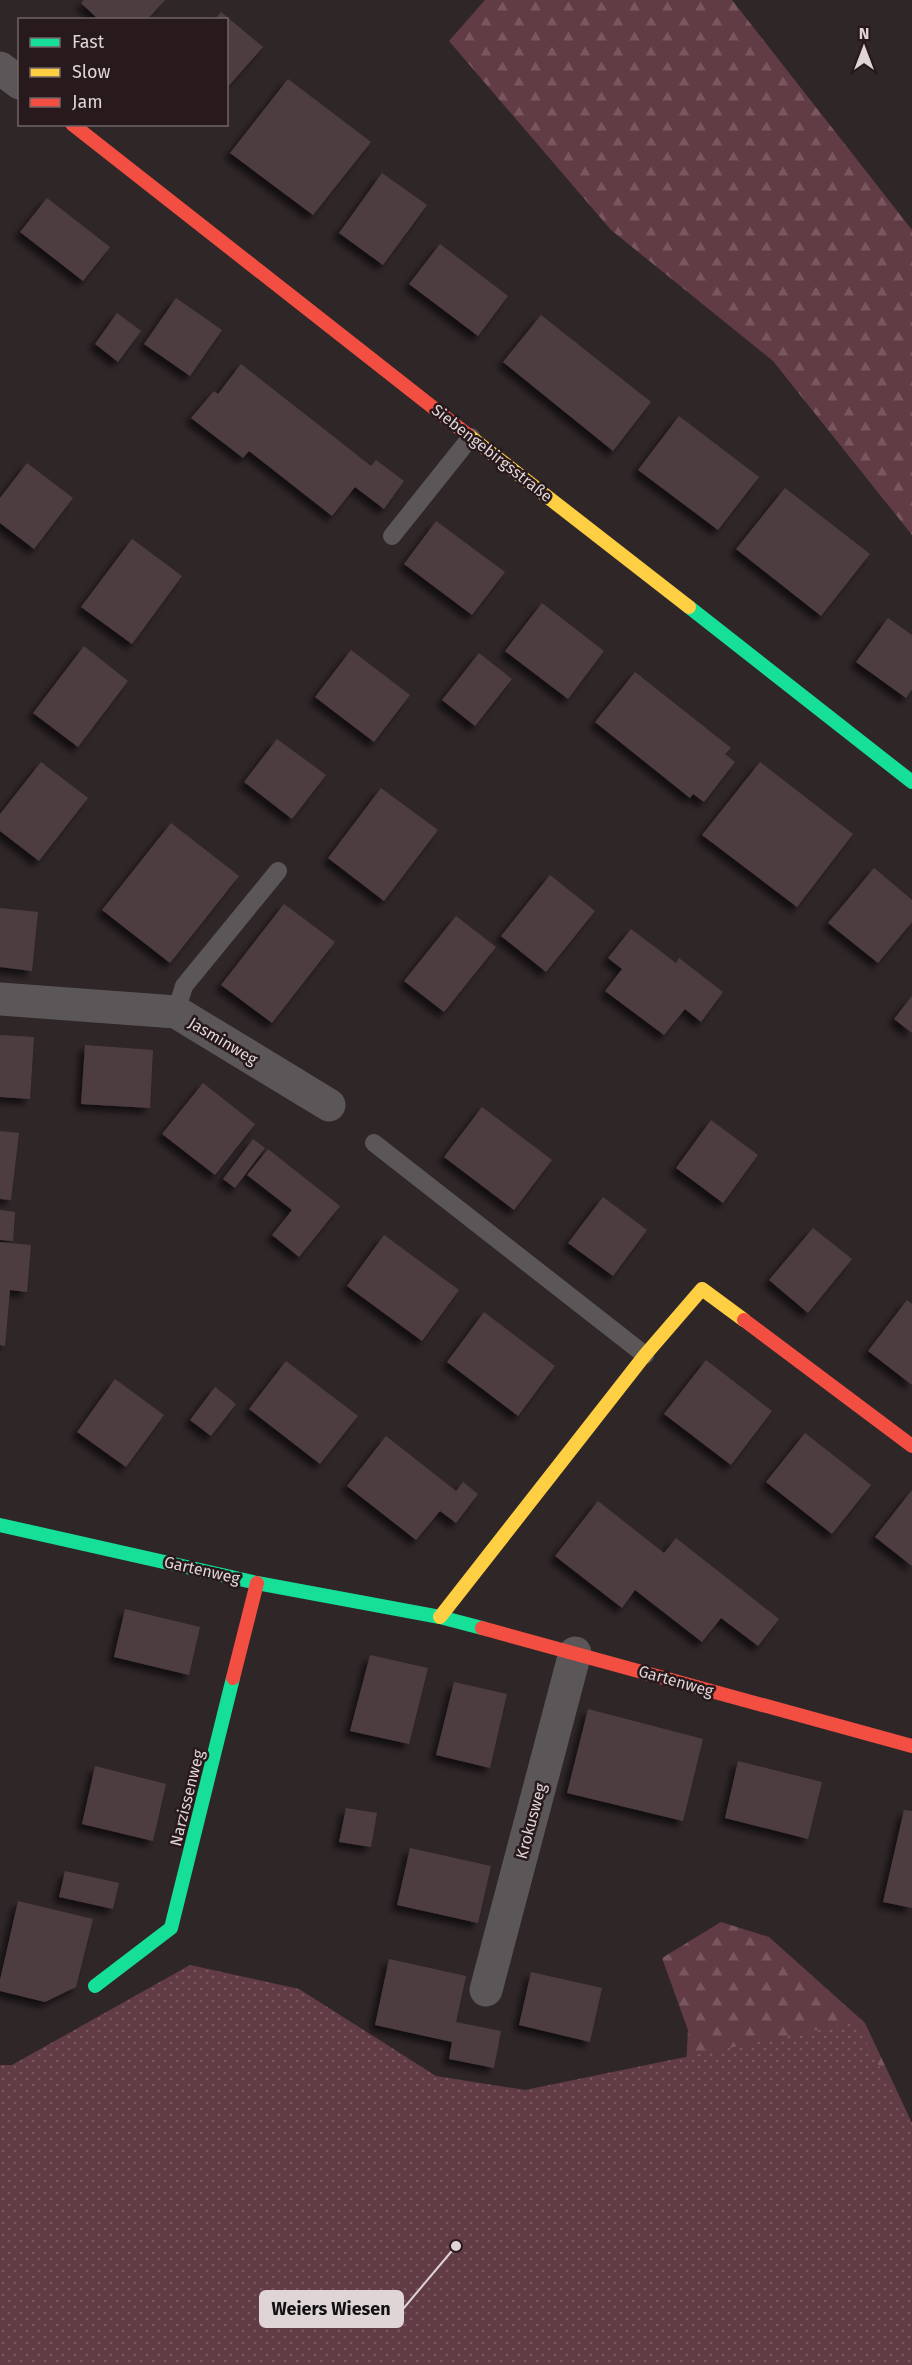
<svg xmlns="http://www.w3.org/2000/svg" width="912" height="2365" font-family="'Fira Sans',sans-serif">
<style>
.forest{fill:url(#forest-firs)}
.park{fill:url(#park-dots)}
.building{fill:#4e3d41;filter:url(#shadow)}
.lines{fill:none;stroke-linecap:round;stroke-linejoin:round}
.lane{stroke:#5b5758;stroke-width:18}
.street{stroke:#5b5758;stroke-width:33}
.fast{stroke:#16e098;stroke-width:14}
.slow{stroke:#ffcf43;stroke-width:14}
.jam{stroke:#f24e42;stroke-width:14}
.labels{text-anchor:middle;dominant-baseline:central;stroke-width:5;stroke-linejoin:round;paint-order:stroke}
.street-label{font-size:16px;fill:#dfd4d6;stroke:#28191c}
.leader{fill:none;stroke:#dfd4d6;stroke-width:2}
.callout-dot{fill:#dfd4d6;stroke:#28191c;stroke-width:2}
.callout{fill:#dfd4d6;stroke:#dfd4d6;stroke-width:2}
.callout-label{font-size:18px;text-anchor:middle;font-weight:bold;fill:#111}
</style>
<defs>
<pattern id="forest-firs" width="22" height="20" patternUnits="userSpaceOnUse" patternTransform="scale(1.5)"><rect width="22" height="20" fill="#623c45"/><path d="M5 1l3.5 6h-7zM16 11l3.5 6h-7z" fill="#78575f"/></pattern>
<pattern id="park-dots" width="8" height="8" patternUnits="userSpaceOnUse" patternTransform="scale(1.5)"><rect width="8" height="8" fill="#623c45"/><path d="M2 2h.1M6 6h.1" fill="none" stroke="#78575f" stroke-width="1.8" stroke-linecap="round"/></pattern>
<filter id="shadow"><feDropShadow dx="-5.5" dy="5.5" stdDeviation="3" flood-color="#0009"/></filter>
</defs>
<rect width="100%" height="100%" fill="#2f2628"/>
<path class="forest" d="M485,0h247l180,230v305l-139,-174 -162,-131 -162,-189z
M721,1922l48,15 96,86 47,100v242h-284l48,-121 12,-214 -26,-72z"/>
<path class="park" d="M190,1965l109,24 137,87 89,14 330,-68 57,104v239h-912v-300h12z"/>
<path class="building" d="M84,0h81l-18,20h-48l-18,-17z
M221,12l42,35 -37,42v-69h-12z
M288,79l83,63 -58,73 -83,-62z
M382,173l45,32 -44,60 -44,-32z
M47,198l63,49 -27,34 -63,-49z
M440,244l68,52 -30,40 -69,-52z
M176,298l46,32 -32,46 -46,-32z
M117,313l24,18 -23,31 -23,-18z
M541,315l110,87 -38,49 -110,-89z
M241,364l130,102 5,-6 28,21 -20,28 -29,-22 -23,29 -83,-65 -6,7 -52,-40 23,-27 4,3z
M679,416l80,61 -41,53 -80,-60z
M27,463l46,35 -39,51 -34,-26v-25z
M785,488l85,66 -49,62 -85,-67z
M436,521l69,51 -33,43 -68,-51z
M132,539l50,37 -50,68 -51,-37z
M542,603l62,48 -36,48 -63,-48z
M888,618l24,17v54l-6,9 -50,-36z
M84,646l44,35 -50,66 -45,-34z
M351,650l59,45 -36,47 -59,-45z
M479,653l33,26 -37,47 -33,-26z
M635,672l96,76 -6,6 10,8 -31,40 -11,-8 -3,4 -95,-76z
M277,739l49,36 -34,44 -48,-37z
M41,762l47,36 -49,63 -39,-30v-17z
M760,762l93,72 -56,73 -95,-72z
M381,788l57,42 -54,71 -56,-43z
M171,823l68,53 -69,87 -68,-53z
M874,868l38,32v22l-34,41 -50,-40z
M550,875l45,36 -49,61 -45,-36z
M284,904l51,38 -63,81 -51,-38z
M0,908l38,4 -6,59 -32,-4z
M456,916l40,31 -52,65 -40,-31z
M631,929l45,34 3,-5 44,34 -22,30 -16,-13 -21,26 -59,-44 17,-22 -14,-11z
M912,996v37l-18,-14z
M0,1035l34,2 -4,62 -30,-2z
M85,1045l68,5 -3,58 -69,-4z
M203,1083l52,41 -40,51 -53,-41z
M482,1107l70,53 -38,50 -70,-53z
M711,1120l47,35 -35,48 -47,-35z
M0,1131l19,2 -8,67 -11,-1z
M253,1139l12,9 -30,40 -12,-9z
M268,1149l72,57 -41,51 -27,-22 20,-25 -45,-35z
M603,1197l44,33 -34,46 -45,-33z
M0,1210l15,2 -2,29 -13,-1z
M813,1228l39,31 -44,54 -39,-33z
M384,1235l75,55 -37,51 -75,-55z
M0,1242l31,3 -4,47 -17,-2 -5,56 -5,-1z
M907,1300l5,4v81l-44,-34z
M484,1312l71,54 -37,50 -71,-54z
M706,1360l66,51 -41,54 -67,-51z
M286,1361l72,55 -38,48 -71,-55z
M115,1379l49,36 -38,52 -49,-35z
M215,1387l21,17 -25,32 -21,-16z
M805,1433l66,52 -39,49 -66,-52z
M386,1436l70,55 7,-9 15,12 -22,29 -16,-12 -24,29 -69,-54z
M912,1490v76l-37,-29z
M598,1501l66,52 12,-15 103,81 -21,27 -37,-28 -19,24 -67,-52 -13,18 -67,-52z
M125,1609l75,18 -11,48 -75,-18z
M370,1655l58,13 -19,76 -59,-13z
M454,1682l53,12 -17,74 -54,-13z
M588,1709l115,30 -20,82 -116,-28z
M738,1761l84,21 -14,57 -83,-21z
M95,1766l71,18 -13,57 -71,-17z
M346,1808l31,5 -6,34 -32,-5z
M904,1810l8,1v97l-29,-6z
M410,1848l81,18 -13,57 -81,-18z
M65,1871l54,12 -6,26 -54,-12z
M18,1901l75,18 -17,68 -31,15 -45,-11v-11z
M389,1959l77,17 -10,46 45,9 -7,37 -45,-9 3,-17 -77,-17z
M531,1972l71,16 -12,54 -71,-17z"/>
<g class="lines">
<path class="lane" d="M392,536l79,-99
M176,1012l8,-26 94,-115
M374,1143l271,212"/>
<path class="street" d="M0,68l20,15
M0,999l176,13 153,93
M486,1990l89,-337"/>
<path class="fast" d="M689,607l223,175
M0,1525l257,58 183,34 42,11
M95,1986l76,-58 62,-250"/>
<path class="slow" d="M468,435l221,172
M440,1617l205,-262 57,-66 42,31"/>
<path class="jam" d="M72,124l396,311
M744,1320l168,126
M482,1628l430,118
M233,1678l24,-95"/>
</g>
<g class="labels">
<g class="street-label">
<text transform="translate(492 453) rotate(38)">Siebengebirgsstraße</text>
<text transform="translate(223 1041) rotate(31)">Jasminweg</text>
<text transform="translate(202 1570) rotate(13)">Gartenweg</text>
<text transform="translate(676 1681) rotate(16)">Gartenweg</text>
<text transform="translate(187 1798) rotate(-76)">Narzissenweg</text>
<text transform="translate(531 1821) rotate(-75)">Krokusweg</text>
</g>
</g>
<path class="leader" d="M456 2246L403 2309"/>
<circle class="callout-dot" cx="456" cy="2246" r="6"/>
<rect class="callout" x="260" y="2291" width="143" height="36" rx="6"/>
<g class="callout-label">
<text x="331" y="2315">Weiers Wiesen</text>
</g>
<rect x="18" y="18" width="210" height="108" fill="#28191c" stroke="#716466" stroke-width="1.5"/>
<rect x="30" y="38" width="30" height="9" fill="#16e098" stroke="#716466" stroke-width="1.5"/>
<text x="72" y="48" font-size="18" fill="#dfd4d6">Fast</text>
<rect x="30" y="68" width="30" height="9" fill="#ffcf43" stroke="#716466" stroke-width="1.5"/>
<text x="72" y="78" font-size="18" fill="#dfd4d6">Slow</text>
<rect x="30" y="98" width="30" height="9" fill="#f24e42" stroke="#716466" stroke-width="1.5"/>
<text x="72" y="108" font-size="18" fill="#dfd4d6">Jam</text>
<g transform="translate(864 48)" stroke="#28191c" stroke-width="4.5" paint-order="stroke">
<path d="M0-4.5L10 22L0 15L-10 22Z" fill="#dfd4d6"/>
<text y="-9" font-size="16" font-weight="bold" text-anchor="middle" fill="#dfd4d6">N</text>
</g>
</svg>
